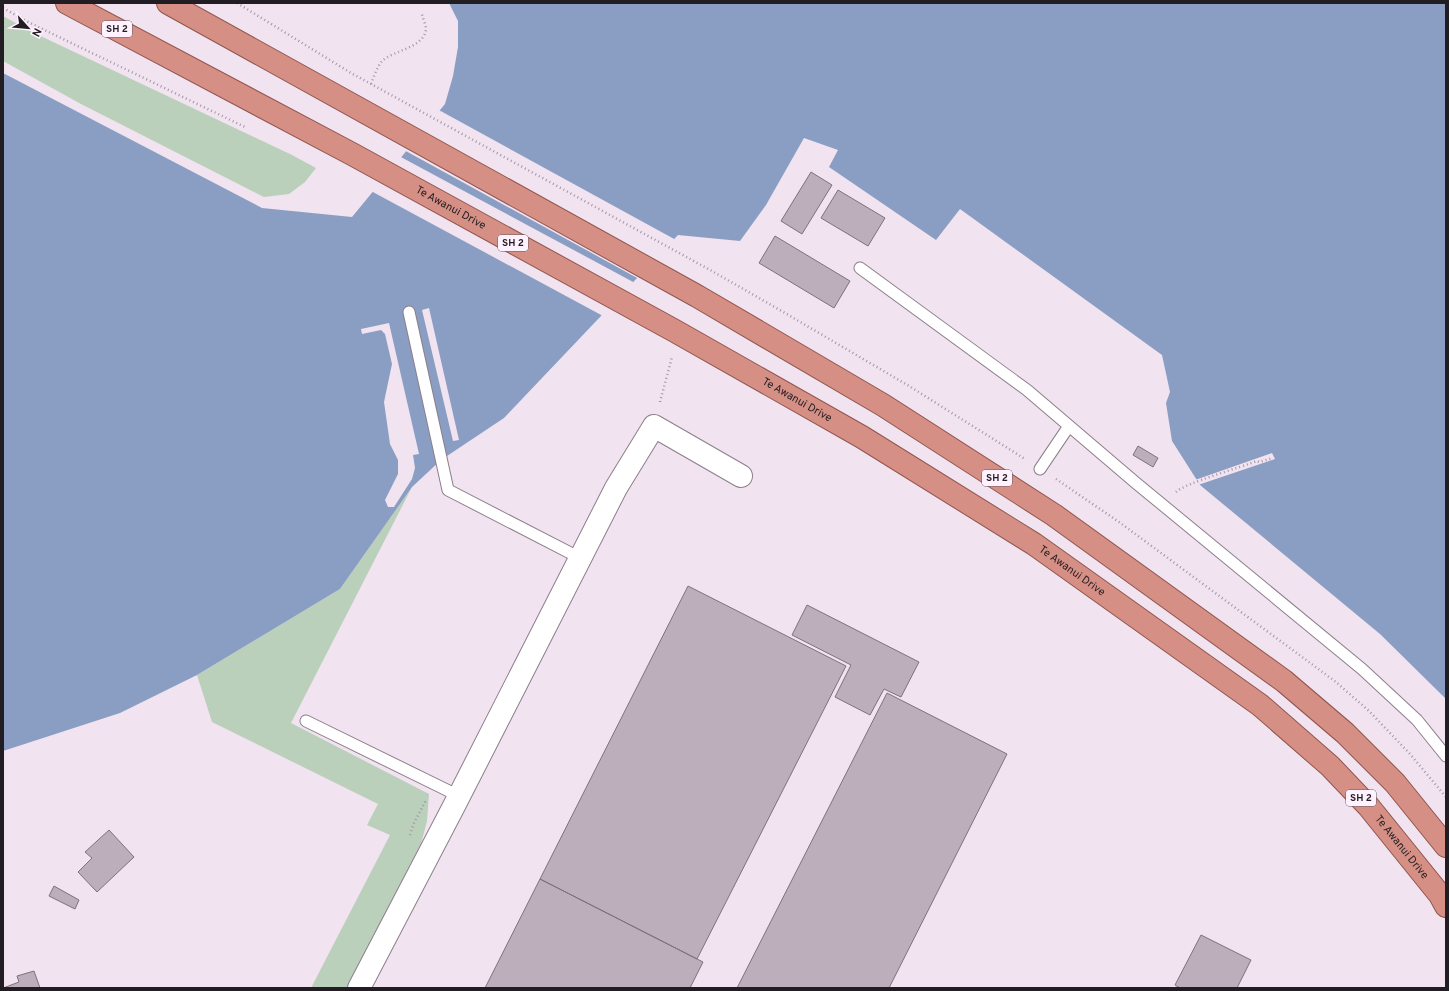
<svg xmlns="http://www.w3.org/2000/svg" width="1449" height="991" font-family="Overpass,sans-serif">
<style>
.green{fill:#bad0bb}
.water{fill:#8a9ec3}
.pier{fill:#f1e3f0}
.building{fill:#bcafbb;stroke:#7e727d}
.lines{fill:none;stroke-linecap:round;stroke-linejoin:round}
.service-casing{stroke:#8b7f8b;stroke-width:13}
.minor-casing{stroke:#8b7f8b;stroke-width:24}
.trunk-casing{stroke:#90554e;stroke-width:24}
.path{stroke:#a297a1;stroke-width:2.5;stroke-dasharray:1 3;stroke-linecap:butt}
.service{stroke:#fff;stroke-width:11}
.minor{stroke:#fff;stroke-width:22}
.trunk{stroke:#d68f84;stroke-width:22}
.labels{text-anchor:middle;dominant-baseline:central;stroke-width:3.5;stroke-linejoin:round;paint-order:stroke}
.shield{fill:#fff1fe;stroke:#645d64;stroke-width:1}
.shield-label{font-size:10px;font-weight:bold;fill:#221d22}
.street-label{font-size:11px;fill:#221d22;stroke:#fff1fe}
</style>
<rect width="100%" height="100%" fill="#f1e3f0"/>
<path class="green" d="M3,16l27,15 262,124 24,13 -11,14 -16,12 -25,3 -183,-93 -78,-43z
M412,487l-121,236 138,71 -2,27 -6,23 -74,144h-36l79,-153 -23,-10 11,-21 -166,-82 -15,-47 143,-86z"/>
<path class="water" d="M449,3h997v696l-66,-65 -180,-149 -28,-44 -6,-38 4,-11 -8,-37 -202,-146 -24,31 -107,-73 9,-17 -34,-12 -38,67 -26,36 -62,-6 -174,183 -63,42 -29,27 -72,102 -143,86 -77,38 -117,38v-678l259,135 90,9 93,-113 8,-28 5,-29v-26z"/>
<path class="pier" d="M437,109l239,131 -37,39 -235,-129z
M399,156l236,127 -32,33 -232,-125z
M429,308l30,132 -6,1 -31,-131z
M389,323l30,131 -6,1 2,13 -3,11 -18,28h-6l-3,-7 13,-26v-14l-8,-16 -6,-42 8,-38 -7,-30 -4,-4 -19,4 -1,-5z
M1272,453l3,6 -77,26 -3,-5z"/>
<path class="building" d="M811,172l21,13 -30,49 -21,-13z
M838,190l47,28 -17,28 -47,-28z
M775,236l75,45 -16,27 -75,-45z
M1138,446l20,12 -5,9 -20,-12z
M688,586l158,80 -149,293 -157,-80z
M807,605l112,57 -18,35 -17,-8 -14,26 -35,-18 16,-32 -59,-30z
M887,693l120,61 -118,234h-152z
M109,830l25,27 -37,35 -19,-20 14,-14 -7,-6z
M540,879l163,83 -13,26h-205z
M54,886l25,14 -4,9 -26,-13z
M1201,935l50,25 -14,28h-57l-5,-3z
M34,971l6,17h-37l16,-6 -2,-6z"/>
<g class="lines">
<defs>
<path id="service" d="M860,268l167,122 109,93 226,186 55,51 29,36
M409,312l39,178 132,68
M1040,469l29,-43
M306,721l153,75"/>
<path id="minor" d="M359,988l95,-182 162,-318 38,-62 87,50"/>
<g id="trunk">
<path id="s1" d="M67,3l285,151 323,177 187,106 172,107 226,161 70,61 39,41 71,88 6,11"/>
<path d="M168,3l529,293 186,109 171,110 230,166 61,52 50,50 51,63"/>
</g>
</defs>
<use href="#service" class="service-casing"/>
<use href="#minor" class="minor-casing"/>
<use href="#trunk" class="trunk-casing"/>
<path class="path" d="M237,3l114,70 361,198 73,42 124,73 116,73
M3,8l25,14 217,105
M371,84c3,-8 6,-17 11,-23 12,-11 42,-13 44,-32 0,-4 -3,-10 -4,-15
M660,402l12,-45
M1056,479l63,43 217,160 33,29 41,43 36,43
M1176,492c9,-9 66,-25 81,-31l2,1 14,-4
M410,835l4,-12 12,-23"/>
<use href="#service" class="service"/>
<use href="#minor" class="minor"/>
<use href="#trunk" class="trunk"/>
</g>
<g class="labels">
<g class="shield">
<rect x="102" y="21" width="30" height="16" rx="3"/>
<rect x="498" y="235" width="30" height="16" rx="3"/>
<rect x="982" y="470" width="30" height="16" rx="3"/>
<rect x="1346" y="790" width="30" height="16" rx="3"/>
</g>
<g class="shield-label">
<text x="117" y="29">SH 2</text>
<text x="513" y="243">SH 2</text>
<text x="997" y="478">SH 2</text>
<text x="1361" y="798">SH 2</text>
</g>
<g class="street-label">
<text stroke="none"><textPath href="#s1" startOffset="435">Te Awanui Drive</textPath></text>
<text stroke="none"><textPath href="#s1" startOffset="831">Te Awanui Drive</textPath></text>
<text stroke="none"><textPath href="#s1" startOffset="1155">Te Awanui Drive</textPath></text>
<text stroke="none"><textPath href="#s1" startOffset="1587">Te Awanui Drive</textPath></text>
</g>
</g>
<rect width="1449" height="991" fill="none" stroke="#221d22" stroke-width="8"/>
<g transform="translate(28 28) rotate(117)" stroke="#fff1fe" stroke-width="3" paint-order="stroke">
<path d="M0-3L7 15L0 10L-7 15Z" fill="#221d22"/>
<text y="-6" font-size="11" font-weight="bold" text-anchor="middle" fill="#221d22">N</text>
</g>
</svg>
